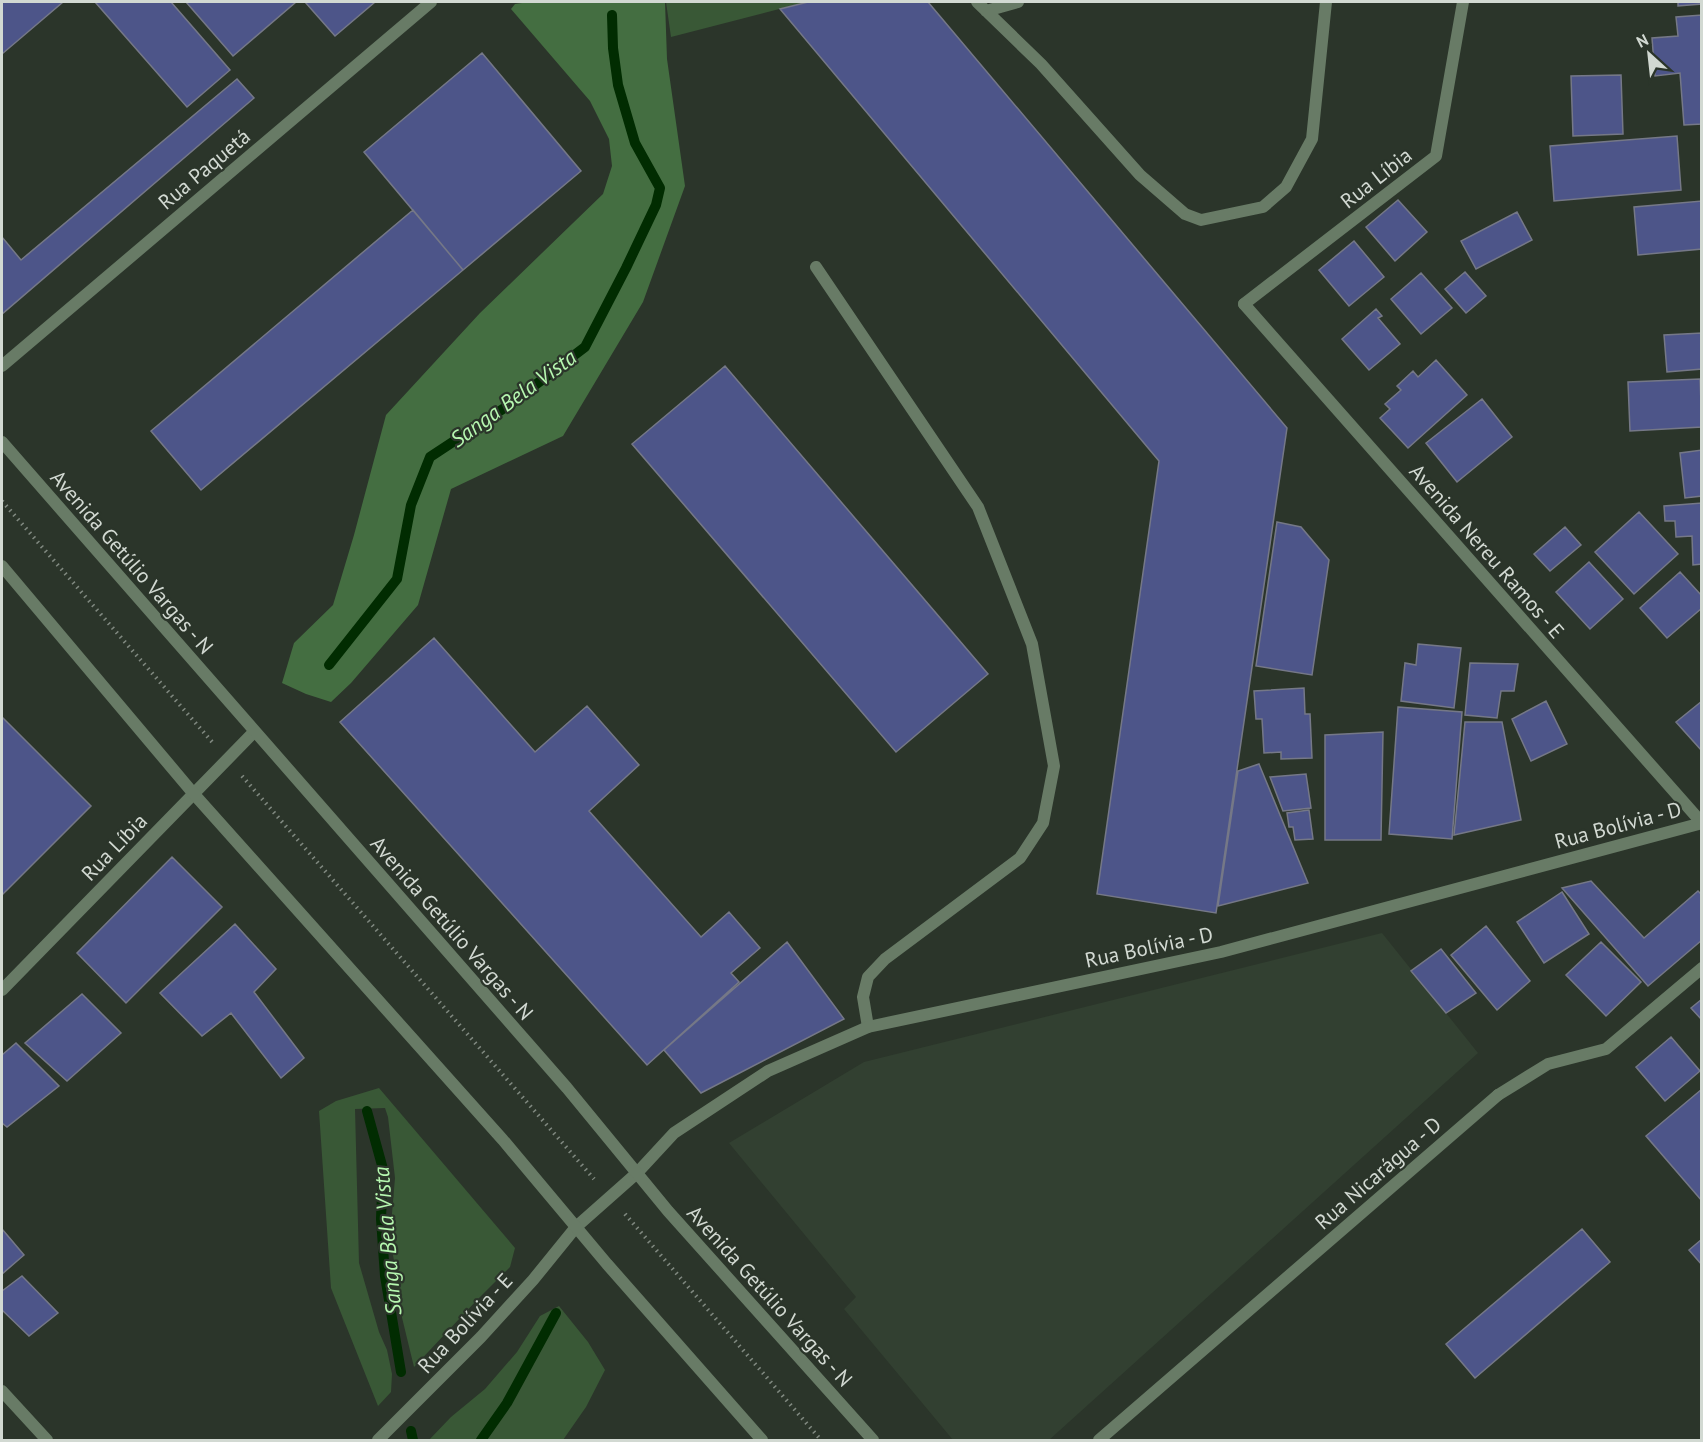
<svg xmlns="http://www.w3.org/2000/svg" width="1703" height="1442" font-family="'PT Sans',sans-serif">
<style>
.built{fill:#324031}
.green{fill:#395836}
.forest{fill:#446e41}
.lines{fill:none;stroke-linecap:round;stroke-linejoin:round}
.stream{stroke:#012c01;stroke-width:10}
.building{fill:#4d5589;stroke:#757887;stroke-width:1.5}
.path{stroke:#808980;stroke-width:4;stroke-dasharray:1.5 4.5;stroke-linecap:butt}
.service{stroke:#687b66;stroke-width:12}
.minor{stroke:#687b66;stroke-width:12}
.tertiary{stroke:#687b66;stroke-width:12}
.labels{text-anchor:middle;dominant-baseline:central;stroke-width:4.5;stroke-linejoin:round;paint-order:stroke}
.street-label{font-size:21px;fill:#d2d9d2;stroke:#2b352a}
.water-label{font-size:22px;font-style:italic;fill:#b6f7b0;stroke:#2b352a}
</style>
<rect width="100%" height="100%" fill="#2b352a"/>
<path class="built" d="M1382,933l96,120 -429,387h-96l-109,-131 12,-12 -127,-154 135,-81z"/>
<path class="green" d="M666,2h140l-135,35z
M379,1088l136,160 -5,19 -34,34 -62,66 -17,-70 -1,-24 -6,-36 5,-59 -7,-61 -3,-9 -30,1 4,154 20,69 8,18 5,24 -1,18 -13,14 -47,-118 -12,-177 17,-10z
M559,1306l29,36 17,28 -19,37 -23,33h-134l22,-23 34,-28 32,-37 23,-36z"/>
<path class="forest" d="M529,2h136l2,57 18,127 -42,116 -80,134 -112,53 -33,116 -67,78 -20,19 -25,-8 -24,-11 12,-40 39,-38 21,-70 32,-120 94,-102 123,-119 9,-28 -3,-27 -19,-38 -79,-92 4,-5z"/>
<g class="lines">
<path class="stream" d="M329,665l68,-86 14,-74 19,-48 79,-52 76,-58 41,-79 30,-63 4,-17 -25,-45 -17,-58 -5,-37 -1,-33
M367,1111l16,58 -2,50 4,57 16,96
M411,1431l2,9
M481,1440l26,-37 49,-90"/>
</g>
<path class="building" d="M2,2h61l-61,52z
M95,2h76l59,68 -43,37z
M186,2h110l-63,54z
M305,2h70l-40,34z
M808,2h120l359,426 -71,485 -119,-19 62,-433 -379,-452z
M1678,2h24v2l-24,2z
M1702,15v109l-18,1 -4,-52 -25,3 -3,-38 26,-2 -2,-19z
M482,53l99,118 -118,99 -99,-118z
M1621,75l2,59 -50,2 -2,-60z
M237,79l17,19 -252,216v-77l19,23z
M1677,136l4,54 -127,11 -4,-55z
M1398,200l29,32 -32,29 -29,-34z
M1702,201v48l-64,6 -4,-48z
M413,210l50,60 -262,220 -50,-59z
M1517,212l15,28 -56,29 -15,-28z
M1354,241l30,36 -35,29 -30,-36z
M1465,272l21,24 -20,17 -21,-24z
M1421,273l31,35 -31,26 -30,-35z
M1376,309l6,7 -4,2 22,26 -31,26 -27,-31z
M1702,333v36l-35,3 -3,-37z
M1436,360l31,35 -59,53 -28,-30 10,-9 -5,-5 16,-14 -4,-4 16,-15 5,6z
M725,366l263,308 -92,78 -264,-308z
M1700,379l2,48 -72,4 -2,-49z
M1482,399l30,38 -55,45 -31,-39z
M1702,450v46l-17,2 -5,-45z
M1702,503v61l-9,1 -1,-29 -16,1 -1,-16h-10l-1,-15z
M1639,512l39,42 -44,40 -39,-42z
M1277,522l24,5 28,33 -17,115 -56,-9z
M1565,527l16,18 -31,26 -16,-17z
M1589,562l34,37 -33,30 -34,-37z
M1680,572l22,24v12l-35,30 -27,-30z
M434,638l101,114 52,-46 52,59 -50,46 112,126 28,-25 31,36 -29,25 8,9 -92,83 -307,-343z
M1418,644l43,4 -7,60 -53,-7 4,-38 11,2z
M1470,663l48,1 -4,27h-13l-4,27 -32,-3z
M1304,688l1,26h5l2,44 -31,1v-7l-17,1 -2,-34h-6l-2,-28z
M1546,701l21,43 -36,17 -19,-42z
M1702,701v50l-26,-29z
M1398,707l64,5 -10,127 -63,-5z
M2,717l89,89 -89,89z
M1465,722h37l19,98 -67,15z
M1383,732l-2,108h-56v-105z
M1259,764l49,119 -90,23 20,-135z
M1306,774l5,34 -28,3 -13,-34z
M1309,810l4,29 -18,1 -2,-13h-4l-2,-14z
M172,857l50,50 -96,96 -49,-50z
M1591,881l53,57 54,-47 4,4v45l-54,46 -86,-98z
M1562,892l27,42 -45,29 -27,-41z
M235,924l41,45 -22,23 50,66 -23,20 -50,-65 -29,23 -42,-43z
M1486,926l44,55 -33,29 -46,-55z
M787,942l57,77 -143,74 -37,-43z
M1601,942l40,40 -35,34 -40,-41z
M1441,949l35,44 -30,20 -35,-42z
M82,994l39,39 -54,48 -42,-38z
M1702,999v21l-11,-12z
M1671,1037l29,34 -35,30 -29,-34z
M16,1043l43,43 -52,41 -5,-4v-68z
M1702,1089v112l-56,-65z
M2,1229l22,26 -22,19z
M1582,1229l28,33 -135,116 -29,-34z
M1702,1239v26l-13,-15z
M22,1276l36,37 -29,23 -27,-26v-19z"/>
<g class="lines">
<path class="path" d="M2,501l211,242
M242,776l352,403
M625,1214l196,226"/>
<path class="service" d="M977,2l64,62 99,111 45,39 16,6 62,-13 23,-20 26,-48 14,-137
M986,11l32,-9
M816,267l162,240 54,137 22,122 -11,57 -23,35 -135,101 -17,18 -5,20 5,30
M1244,304l192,-148 27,-154
M1498,1095l50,-31 58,-15 96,-81"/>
<path class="minor" d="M1244,304l458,519
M2,366l429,-364
M2,990l252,-258
M2,1391l45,49
M378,1440l103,-103 52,-57 43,-53 61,-54 37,-40 94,-62 100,-44 353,-75 481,-129
M1099,1440l399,-345"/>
<path class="tertiary" d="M2,442l565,646 101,123 205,229
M2,566l191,227 310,347 104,124 155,176"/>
</g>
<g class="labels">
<g class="street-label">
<text transform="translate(204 169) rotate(-40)">Rua Paquetá</text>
<text transform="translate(1376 178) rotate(-38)">Rua Líbia</text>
<text transform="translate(1487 551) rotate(49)">Avenida Nereu Ramos - E</text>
<text transform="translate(132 562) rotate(49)">Avenida Getúlio Vargas - N</text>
<text transform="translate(1618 825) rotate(-15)">Rua Bolívia - D</text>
<text transform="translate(114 847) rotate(-46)">Rua Líbia</text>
<text transform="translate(452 928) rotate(49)">Avenida Getúlio Vargas - N</text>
<text transform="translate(1149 947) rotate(-12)">Rua Bolívia - D</text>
<text transform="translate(1378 1173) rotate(-41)">Rua Nicarágua - D</text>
<text transform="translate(770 1296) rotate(48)">Avenida Getúlio Vargas - N</text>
<text transform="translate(465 1323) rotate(-47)">Rua Bolívia - E</text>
</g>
<g class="water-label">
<text transform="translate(513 398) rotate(-36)">Sanga Bela Vista</text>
<text transform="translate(387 1241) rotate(-95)">Sanga Bela Vista</text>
</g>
</g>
<rect width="1703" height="1442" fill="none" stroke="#d2d9d2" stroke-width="6"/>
<g transform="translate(1649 54) rotate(333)" stroke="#2b352a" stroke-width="4.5" paint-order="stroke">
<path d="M0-4.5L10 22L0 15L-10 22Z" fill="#d2d9d2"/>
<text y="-9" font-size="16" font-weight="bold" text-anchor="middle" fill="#d2d9d2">N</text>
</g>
</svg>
